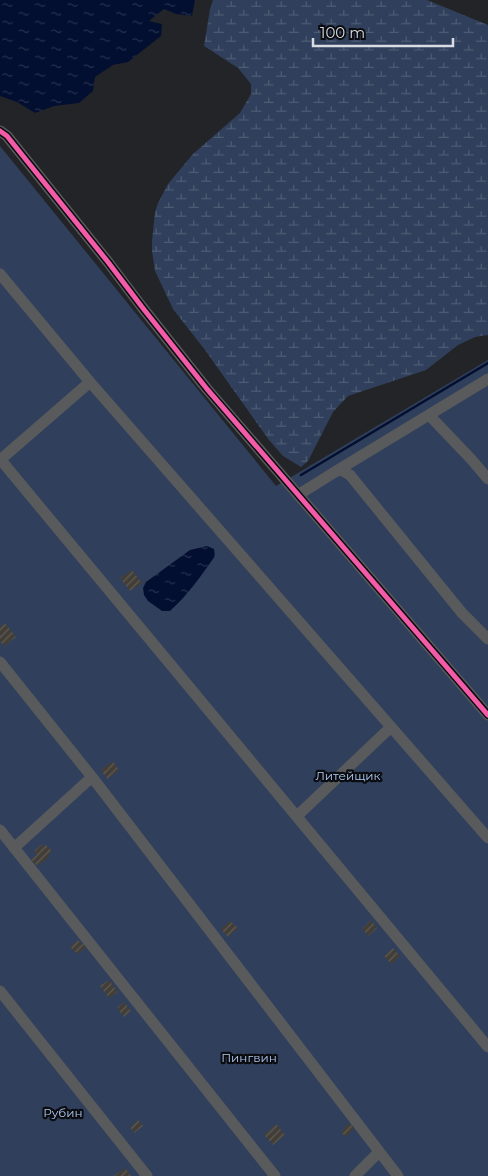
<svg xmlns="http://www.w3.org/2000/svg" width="488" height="1176" font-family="Montserrat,sans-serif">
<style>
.wetland{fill:url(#wetland-marsh)}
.garden{fill:#30405c}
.water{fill:url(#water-ripples)}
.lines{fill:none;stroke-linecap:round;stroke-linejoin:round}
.stream{stroke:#030f30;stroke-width:2.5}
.building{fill:url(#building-hatch)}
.minor{stroke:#595a5c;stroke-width:11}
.cycleway-casing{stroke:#0a0c10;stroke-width:8}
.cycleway{stroke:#f35aa7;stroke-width:5}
.labels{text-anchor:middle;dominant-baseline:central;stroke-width:4.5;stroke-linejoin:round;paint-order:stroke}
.park-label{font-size:12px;fill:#b2caf4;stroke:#0a0c10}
</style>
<defs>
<pattern id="wetland-marsh" width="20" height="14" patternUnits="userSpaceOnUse" patternTransform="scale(1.25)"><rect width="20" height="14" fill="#30405c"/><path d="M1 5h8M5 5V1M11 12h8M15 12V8" fill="none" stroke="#4d5b73"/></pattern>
<pattern id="water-ripples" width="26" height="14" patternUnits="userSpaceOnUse" patternTransform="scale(1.25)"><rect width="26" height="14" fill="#030f30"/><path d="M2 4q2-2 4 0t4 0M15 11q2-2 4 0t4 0" fill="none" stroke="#27314e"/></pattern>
<pattern id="building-hatch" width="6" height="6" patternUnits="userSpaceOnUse" patternTransform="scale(1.25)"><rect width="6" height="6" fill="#423e37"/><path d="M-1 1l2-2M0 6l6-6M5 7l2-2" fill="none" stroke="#5d5954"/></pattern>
</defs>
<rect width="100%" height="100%" fill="#222428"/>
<path class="wetland" d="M213,0h214l61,25v310l-13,2 -17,8 -32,25 -78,26 -15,16 -25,49 -7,6 -18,-11 -14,-16 -64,-90 -32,-41 -18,-38 -3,-20v-10l3,-29 3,-9 10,-19 25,-30 47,-41 11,-19v-10l-13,-16 -34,-22 6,-37z"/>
<path class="garden" d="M0,146l276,340 212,-126v816h-488z"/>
<path class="water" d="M0,0h195l-3,16 -16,-2 -12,-5 -15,12 13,3 -1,12 -33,26 -15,3 -18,12 -2,14 -14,12 -25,3 -19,7 -18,-11 -17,-6z
M207,546l7,3 1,7c-14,20 -27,39 -45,55h-8l-14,-10 -4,-6 -1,-7 3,-6 44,-32z"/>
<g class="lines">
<path class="stream" d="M301,475l187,-112"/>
</g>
<path class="building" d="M132,570l10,13 -12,8 -10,-13z
M5,623l11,14 -12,9 -4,-5v-14z
M113,761l6,9 -12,9 -6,-9z
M42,844l2,3 2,-2 6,6 -4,3 2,2 -13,10 -6,-7 6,-4 -3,-4z
M371,920l6,8 -9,8 -6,-7z
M230,921l8,7 -10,9 -7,-8z
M78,940l4,5 3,-3 3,3 -10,9 -8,-7z
M393,948l7,8 -9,8 -7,-8z
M109,980l9,12 -9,6 -9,-12z
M124,1002l7,9 -7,6 -7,-9z
M138,1120l5,6 -9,7 -4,-6z
M349,1123l5,5 -8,9 -5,-5z
M276,1124l9,11 -12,10 -9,-10z
M125,1168l6,8h-17z"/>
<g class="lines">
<path class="minor" d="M0,131l7,5 16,20 85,106 34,45 65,82 281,326
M0,274l90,108 398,456
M429,415l42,44 17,20
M0,459l488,588
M0,460l90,-78
M338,470l150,-91
M298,495l40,-25 5,1 7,4 112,138 26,26
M0,662l92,115 306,399
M297,816l94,-89
M0,830l275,346
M14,848l78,-71
M0,991l147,185
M355,1176l24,-24"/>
<defs>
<path id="cycleway" d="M0,131l7,5 16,20 85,106 34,45 65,82 281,326"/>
</defs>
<use href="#cycleway" class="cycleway-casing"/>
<use href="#cycleway" class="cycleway"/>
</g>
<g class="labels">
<g class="park-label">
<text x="348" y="775">Литейщик</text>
<text x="249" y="1057">Пингвин</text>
<text x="63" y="1112">Рубин</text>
</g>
</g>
<path d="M313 38v8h140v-8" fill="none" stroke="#d9dce2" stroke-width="2.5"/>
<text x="320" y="38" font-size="15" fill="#d9dce2" stroke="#0a0c10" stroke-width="4" paint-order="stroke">100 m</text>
</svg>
